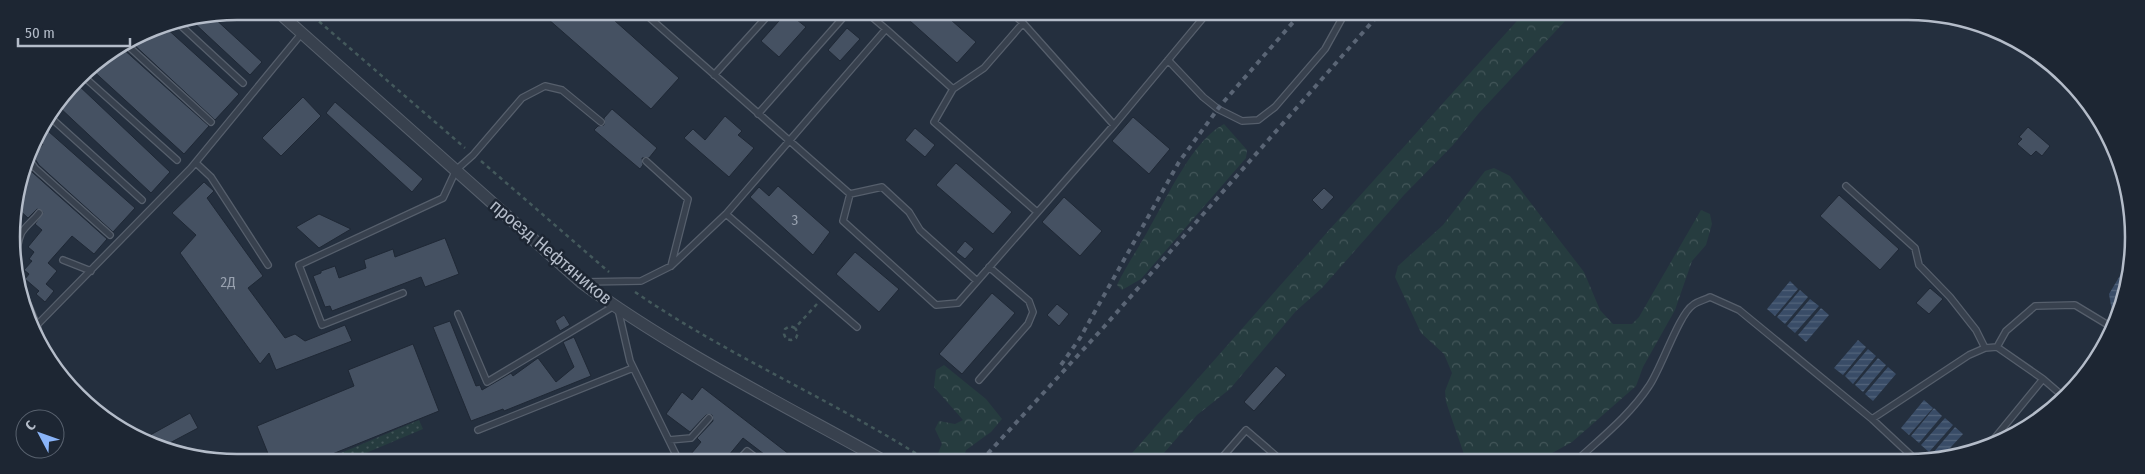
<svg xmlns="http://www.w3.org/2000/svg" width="2145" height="474" font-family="'Fira Sans Condensed',sans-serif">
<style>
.grass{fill:url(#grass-dots)}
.forest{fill:url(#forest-crowns)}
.water{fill:url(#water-rules)}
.building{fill:#455162;stroke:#1f2835}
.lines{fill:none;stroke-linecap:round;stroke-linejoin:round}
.service-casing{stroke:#565f6c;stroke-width:8}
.minor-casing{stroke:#565f6c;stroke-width:13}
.path{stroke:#44595c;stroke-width:2.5;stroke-dasharray:4 4;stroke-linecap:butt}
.service{stroke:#38414e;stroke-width:5.5}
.minor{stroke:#38414e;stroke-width:11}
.rail{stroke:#5a6575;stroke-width:4;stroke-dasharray:5 5;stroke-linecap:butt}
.labels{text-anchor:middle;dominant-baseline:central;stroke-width:5;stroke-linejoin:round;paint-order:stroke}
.number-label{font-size:15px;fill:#98a1af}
.street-label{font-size:18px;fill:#b4bcc9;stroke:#1d2633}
.rim{fill:none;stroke:#b4bcc9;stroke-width:2.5}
</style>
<defs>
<pattern id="grass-dots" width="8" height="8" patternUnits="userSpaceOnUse" patternTransform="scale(1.25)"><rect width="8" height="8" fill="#263c3f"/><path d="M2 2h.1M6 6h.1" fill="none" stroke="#435659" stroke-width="1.8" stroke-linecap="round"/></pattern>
<pattern id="forest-crowns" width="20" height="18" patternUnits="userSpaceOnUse" patternTransform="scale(1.25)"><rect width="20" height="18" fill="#263c3f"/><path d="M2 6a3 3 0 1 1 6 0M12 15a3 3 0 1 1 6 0" fill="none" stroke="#435659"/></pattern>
<pattern id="water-rules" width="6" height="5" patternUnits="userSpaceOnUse" patternTransform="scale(1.25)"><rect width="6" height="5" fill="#394c67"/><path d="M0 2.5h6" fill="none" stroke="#53647b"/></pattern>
</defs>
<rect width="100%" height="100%" fill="#242f3e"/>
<path class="grass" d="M419,420l4,9 -76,32h-25z"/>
<path class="forest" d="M1524,13h56l-13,6 -88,94 -26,32 -49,50 -82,93 -26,23 -66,78 -33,26 -40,46h-32l205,-232z
M1224,124l23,26 -1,8 -105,121 -19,11 -5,-5c10,-21 23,-39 34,-60 17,-29 42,-85 73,-101z
M1494,168l16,8 74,96 16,38 13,14h19l7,-7 62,-107 9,4 2,10 -6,21 -14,16 -17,49 -32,57 -7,19 -64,56 -34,19 -72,-1 -20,-58 -1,-11 7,-18 -8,-19 -23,-21 -26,-56 3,-11 45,-41 42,-54z
M944,365l42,34 16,20 -11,13 -25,18 -3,11h-25l-2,-3 6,-14 -7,-15 4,-8 16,3 8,-4 -29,-33 2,-17z"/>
<path class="water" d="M2131,257l1,10 -16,52 -3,-2 -4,-23z
M1790,281l8,8 -23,27 -8,-7z
M1800,290l8,7 -23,27 -8,-7z
M1810,299l9,7 -24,27 -8,-7z
M1821,308l8,7 -23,27 -8,-7z
M1858,340l8,7 -23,28 -9,-7z
M1868,349l8,7 -23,28 -8,-8z
M1878,358l8,7 -23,27 -8,-7z
M1888,367l8,7 -23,27 -8,-7z
M1924,400l9,8 -24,27 -8,-7z
M1934,408l8,8 -23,27 -8,-7z
M1945,418l8,7 -24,27 -8,-7z
M1955,427l8,7 -24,26 -7,-6z"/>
<path class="building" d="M540,12h65l74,66 -28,31z
M787,12l19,15 -27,30 -18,-16z
M900,12h42l34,30 -19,21z
M212,16l50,46 -12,13 -59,-55z
M164,26l75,68 -24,26 -85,-79 21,-13z
M847,28l13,11 -20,22 -12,-11z
M121,47l88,79 -25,28 -95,-87z
M76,83l94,89 -19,21 -93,-87z
M303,97l18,19 -40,40 -19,-18z
M335,102l88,77 -11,13 -86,-79z
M612,109l45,39 -8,10h-7l1,7 -3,4 -46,-39 4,-4 6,-1v-7z
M725,116l17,15 -4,4 16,13 -25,29 -45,-39 9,-9 12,11z
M1133,117l37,32 -21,25 -37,-33z
M2028,127l22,19 -8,10 -6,-5 -5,5 -14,-12 5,-5 -3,-2z
M915,128l20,17 -10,12 -20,-17z
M48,131l87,77 -22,24 -74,-67 -6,-9 10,-12 -4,-3z
M956,163l56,49 -19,22 -57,-49z
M27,165l5,7 75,67 -13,15 -22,-18 -24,27 9,8 -11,13 8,7 -9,11 -9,-8 3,-3 -14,-12 4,-5 -5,-4 8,-9 -3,-2 5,-7 -6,-5 14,-17 -7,-6 8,-12 -6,-3 -9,9 -12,-11z
M204,182l10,9 -7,7 56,78 -15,12 37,50 10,-4 10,7 40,-16 7,16 -76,29 -7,-17 -9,11 -80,-111 16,-18 -24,-22z
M778,186l52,46 -17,23 -63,-58 9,-10 10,9z
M1324,188l10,9 -12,13 -10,-10z
M1839,195l60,54 -19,21 -60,-54z
M1064,197l38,34 -22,25 -38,-34z
M319,214l32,15 -32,19 -23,-21z
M445,238l14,36 -34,13 -4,-10 -89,34 -2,-5 -5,1 -12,-31 8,-3v-2l14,-5 4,12 27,-10 -2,-8 29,-11 2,8z
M965,241l9,8 -9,10 -9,-7z
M855,252l44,37 -20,23 -43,-38z
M1930,288l13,11 -14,15 -13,-11z
M992,293l23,20 -53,61 -23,-20z
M1057,304l12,10 -10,12 -12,-11z
M564,315l6,10 -10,6 -5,-10z
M450,321l26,65 4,-1 2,5 29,-17 2,3 25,-18 18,24 18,-15 -11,-25 11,-5 17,39 -87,35 -1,-2 -32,12 -38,-94z
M413,344l26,67 -124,50h-44l-14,-35 97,-40 -6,-16z
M1276,366l10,9 -32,36 -10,-9z
M702,387l96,74h-25l-30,-23 -19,23h-26l-7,-7 10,-12 -4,-4 16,-17 -1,-6h-6l-16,17 -24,-18 16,-22 10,8z
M190,413l8,15 -34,18 -21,-7z"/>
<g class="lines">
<defs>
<path id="service" d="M643,12l207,182 -7,27 93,84 22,-2 156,-178 94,-113
M866,12l20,17
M178,23l65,60
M1023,23l91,102
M126,44l85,78
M1168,60l35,37 15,12 24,12 16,-1 17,-13 50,-58 20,-36
M82,75l95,85
M714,75l57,-63
M953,89l-19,33 103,90
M758,114l90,-102
M50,117l92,83
M29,159l6,9 75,67
M646,161l42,38 -17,67
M196,163l15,14 57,88
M1846,186l69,62 4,17 31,32 26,33 9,18
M850,194l32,-7 27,25 11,18 57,51
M726,214l131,113
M63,260l28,11
M583,282l58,-1 30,-15 55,-52 160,-185 67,60 31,-21 39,-45 -12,-11
M403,293l-81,32 -23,-60 144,-67 13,-28 17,-15 49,-57 23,-12 17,4 39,32
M618,309l12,52 49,100
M458,314l29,68 127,-76
M37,325c-12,-27 -28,-61 -16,-91 3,-7 13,-14 18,-21
M42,345l-5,-20 154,-157 111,-135
M1997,347l9,-16 29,-25 40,-1 38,23
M979,380l49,-56 5,-12 -4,-11 -40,-34
M1872,419l45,42
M478,430l155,-62
M669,440l22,-2 18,-20
M1989,445l54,-66
M738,461l9,-10 13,10
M1219,461l27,-31 36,31
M1576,461c25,-23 54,-46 73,-75 12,-17 30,-72 44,-81 5,-4 12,-5 17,-8l29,13 133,109 97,-64 16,-7 12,-1 46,32 22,19"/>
<path id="minor" d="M277,11l304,271c94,69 201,122 303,179"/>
</defs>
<use href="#service" class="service-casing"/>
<use href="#minor" class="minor-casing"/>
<path class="path" d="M307,11l158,137
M481,161l128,111
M635,292c93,64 198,108 293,169
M795,328l-5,-2 -5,3 -1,5 2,5 5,1 5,-2 2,-5 -3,-5 22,-24"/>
<use href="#service" class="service"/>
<use href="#minor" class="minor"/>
<path class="rail" d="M1061,365l19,-27 99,-176 41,-56 82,-94
M981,461l122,-133 277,-315"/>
</g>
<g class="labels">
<g class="number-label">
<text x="795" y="220">3</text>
<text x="228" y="282">2Д</text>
</g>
<g class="street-label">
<text transform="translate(551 252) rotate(40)">проезд Нефтяников</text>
</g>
</g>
<path d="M0 0H2145V474H0ZM237 20H1908A217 217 0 0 1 2125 237V237A217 217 0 0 1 1908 454H237A217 217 0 0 1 20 237V237A217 217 0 0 1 237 20Z" fill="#1d2633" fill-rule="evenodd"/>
<path class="rim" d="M237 20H1908A217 217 0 0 1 2125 237V237A217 217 0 0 1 1908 454H237A217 217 0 0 1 20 237V237A217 217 0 0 1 237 20Z"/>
<g transform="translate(40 434) rotate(311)"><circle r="24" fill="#1d2633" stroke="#59626f"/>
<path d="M0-4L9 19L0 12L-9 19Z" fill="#8ab4f8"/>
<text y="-8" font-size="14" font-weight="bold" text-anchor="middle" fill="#b4bcc9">С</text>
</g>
<path d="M18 38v8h112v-8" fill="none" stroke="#b4bcc9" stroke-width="2.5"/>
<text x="25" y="38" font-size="15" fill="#b4bcc9" stroke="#1d2633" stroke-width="4" paint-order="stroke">50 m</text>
</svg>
